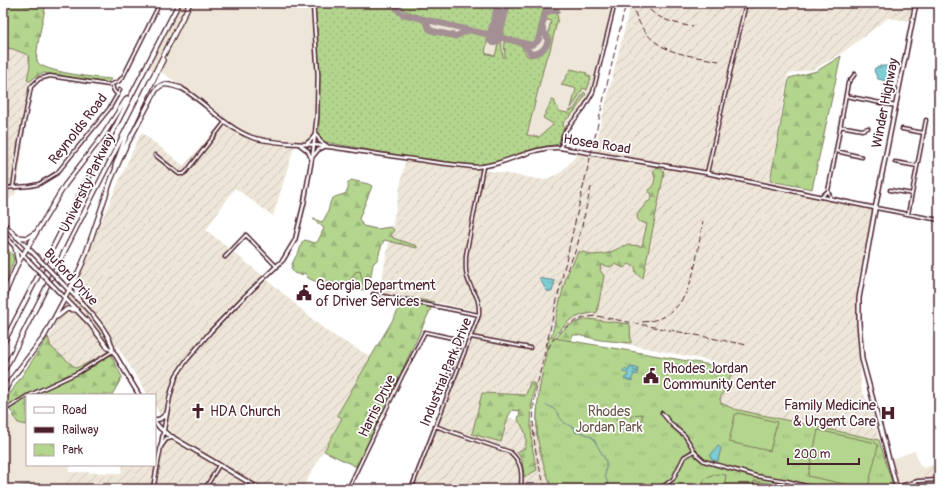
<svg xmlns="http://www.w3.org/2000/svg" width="942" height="492" font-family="Pangolin,sans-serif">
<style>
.built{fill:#eee6d8}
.industrial{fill:url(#industrial-furrows)}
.grass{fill:url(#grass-dots);stroke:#7e7a5c}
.forest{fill:url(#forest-firs);stroke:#7e7a5c}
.wetland{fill:url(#wetland-marsh);stroke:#7e7a5c}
.park{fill:url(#park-tufts);stroke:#7e7a5c}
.garden{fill:#b3d58e;stroke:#7e7a5c}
.water{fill:url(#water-ripples);stroke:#688790}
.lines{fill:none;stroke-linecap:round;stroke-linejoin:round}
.stream{stroke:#688790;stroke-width:1}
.taxiway{stroke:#a48f95;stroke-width:6}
.runway{stroke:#a48f95;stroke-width:16}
.minor-casing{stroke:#4a1f2b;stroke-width:5}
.tertiary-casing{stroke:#4a1f2b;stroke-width:5.5}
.primary-casing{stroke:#4a1f2b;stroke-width:6}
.trunk-casing{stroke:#4a1f2b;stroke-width:6}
.motorway-casing{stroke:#4a1f2b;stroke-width:6}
.minor{stroke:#fff;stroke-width:2}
.tertiary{stroke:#fff;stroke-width:2.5}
.primary{stroke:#fff;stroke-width:3}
.trunk{stroke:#fff;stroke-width:3}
.motorway{stroke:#fff;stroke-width:3.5}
.rail{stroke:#4a1f2b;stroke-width:1;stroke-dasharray:6 3;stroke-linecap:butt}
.trunk-bridge-casing{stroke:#4a1f2b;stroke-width:6;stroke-linecap:butt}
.trunk-bridge{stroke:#fff;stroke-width:3}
.labels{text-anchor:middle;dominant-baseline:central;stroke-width:3.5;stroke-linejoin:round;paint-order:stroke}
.street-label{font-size:14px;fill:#4a1f2b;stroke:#fff}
.poi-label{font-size:14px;fill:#4a1f2b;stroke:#fff;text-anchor:start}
.park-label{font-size:14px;fill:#6a5649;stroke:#fff}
</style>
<defs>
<pattern id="industrial-furrows" width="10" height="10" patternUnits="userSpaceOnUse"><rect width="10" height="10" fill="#eee6d8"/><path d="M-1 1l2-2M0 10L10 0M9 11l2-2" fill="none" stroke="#cec5ba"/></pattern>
<pattern id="grass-dots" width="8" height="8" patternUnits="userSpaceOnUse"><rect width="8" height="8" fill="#b3d58e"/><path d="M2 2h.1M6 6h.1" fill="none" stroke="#9bb67b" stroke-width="1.8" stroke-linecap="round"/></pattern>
<pattern id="forest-firs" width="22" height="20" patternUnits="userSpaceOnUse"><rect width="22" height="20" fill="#b3d58e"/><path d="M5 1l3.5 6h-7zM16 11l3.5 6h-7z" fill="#9bb67b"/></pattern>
<pattern id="wetland-marsh" width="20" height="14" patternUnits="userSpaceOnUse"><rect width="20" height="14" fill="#b3d58e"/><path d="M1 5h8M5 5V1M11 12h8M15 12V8" fill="none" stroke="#9bb67b"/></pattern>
<pattern id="park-tufts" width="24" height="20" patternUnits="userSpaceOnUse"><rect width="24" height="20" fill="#b3d58e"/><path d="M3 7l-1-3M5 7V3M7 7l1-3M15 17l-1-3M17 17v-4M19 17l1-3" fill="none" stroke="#9bb67b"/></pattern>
<pattern id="water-ripples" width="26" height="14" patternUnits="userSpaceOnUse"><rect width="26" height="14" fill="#7ccdd4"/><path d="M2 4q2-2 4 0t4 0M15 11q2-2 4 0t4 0" fill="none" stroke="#6db0b6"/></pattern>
</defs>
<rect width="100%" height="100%" fill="#fff"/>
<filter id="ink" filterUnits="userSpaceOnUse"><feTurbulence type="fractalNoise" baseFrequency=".025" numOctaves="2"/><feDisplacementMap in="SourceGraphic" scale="8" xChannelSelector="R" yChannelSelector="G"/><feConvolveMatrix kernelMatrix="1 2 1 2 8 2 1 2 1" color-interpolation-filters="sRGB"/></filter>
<g filter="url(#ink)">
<path class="built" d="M182,3h133l3,88 -5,54 -18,-1 -36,-7 -23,-9 -29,-26 -43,-28 -15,-6z
M318,3h294l-18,79 -8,19 -8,12 -15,17 -30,16z
M3,415l24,3v47h44l-10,24h-58z
M915,451l5,15 4,2 -3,4 1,7 -21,5 -4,-3 -6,-22z"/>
<path class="industrial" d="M631,3h281l-2,18 -22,-3 -46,35 -27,16 -27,5 -19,108 44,10 30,8 31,5 -17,80 4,103 12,25 6,27 -145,-31 -12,-5 -2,-5 16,-33 -135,-27 -49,-16 -13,72 -57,-2 -10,40 28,9 8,-25 29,9 4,28 11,35h-144l46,-114 23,-64 -51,-11 -47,-7 27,-136 138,23 16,-7 20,-21 13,2z
M3,40l34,13 -21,140 -13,12z
M225,118l11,10 23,9 36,7 -22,72 -38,-28 -29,42 57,46 63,55 45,26 -34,58 5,3 -40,71h-241l7,-17 53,1 2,-8h32v-19l6,1 7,-19 -13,-22v-11h-7l-31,-49 -40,25 -32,-24 96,-215 43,34z
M939,463v26h-23l-2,-8 8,-2 -1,-7 3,-4z"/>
<path class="grass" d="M315,3h80v6l3,5 24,7 7,11 27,7 12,-7 20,5 -3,16 10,3 4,-16h2l2,17h2l-1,-16 17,4 6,11c13,2 21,-5 24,-18l-3,-5 3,-12 -4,-1 -1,-3 3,-4 4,-1 4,3 1,3 -9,36 -3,4 -19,77 12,2 14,-12v-1l-10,-6 9,-18 3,1v3l3,3v4l10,2 1,-2 5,-2 10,-17 2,2 -11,17 -12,12 1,8 -5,13 -23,4 -42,15 -16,2 -54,-5 -99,-18 -5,-4 -1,-5v-54z
M401,3h96l-6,25 -3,4h-3l-64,-16 -18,-6z
M508,3h37l-9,36 -2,3 -4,1 -25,-6 -4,-5z
M571,69l16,4 -1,2 5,2 -4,13 -4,-2 -7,13 -5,7 5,-19 -2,-1 -13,-3z"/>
<path class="forest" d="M3,3h43c-2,13 -11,47 -9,58 3,11 62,17 74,18l-3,4 -64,-10 -7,3 -7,5 -3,-1 3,-15 -2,-10 -15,-6 -10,-2z
M841,56l-29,133 -42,-8 19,-103 28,-7z
M656,167l7,3 1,3 -21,105 -3,-1 -4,-4 -1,-6 -6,-3 -5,4 -9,-4 -5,3 -7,-2h-2l-1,5 4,6 -7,36 -15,3 -12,5 -17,17 -2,-1 1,-3 14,-56 12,-25h5l9,3 11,-1 6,-1 14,-7 7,-1 12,1 5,-22 -9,-3 -1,-6 9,-12 5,-3 1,-6 -3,-2v-2l4,-3 2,-9 -2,-7z
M351,180l17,4 4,2 -13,33 4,7 14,3 14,-2 3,3 -3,4 2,4 24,8v2l-33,-8 -4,10 -2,9 -5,5 -3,17 -4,8 -6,1 -10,-2 -12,-3 -6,-3 -13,1 -11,-5 -3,-5 -4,2 -7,-2 -3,-5c2,-10 10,-17 11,-26l3,-2 10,3 3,-2 6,-13 -11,-9 9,3c2,-3 5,-7 6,-11 2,-4 1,-9 4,-12 6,-6 18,-1 16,-16z
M3,244l9,10 2,6 -11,29z
M406,297l28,5 -77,165 -33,-16 18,-33 -5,-3z
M588,319l42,5 1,19 -31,-3 -22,-5h-5l-11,23 -25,78c-2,-27 5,-84 24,-104 6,-7 18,-11 27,-13z
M48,337l3,10 25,21 34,-15 12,24 -10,18h-85v30l-9,-2 -13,-22z
M530,382l5,2c-5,29 -6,57 2,86l-13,7 -2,-17 -5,-8 8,-4c3,-12 0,-18 -7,-28l2,-9 -8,-1 -4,7 -7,25 -29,-8 10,-41 44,2z"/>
<path class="wetland" d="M360,271l3,11 -2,4c-5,0 -8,-1 -11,-5l5,-9z"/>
<path class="park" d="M549,337l185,32 -14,30 1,4 13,6 145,31 15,49h-342c-7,-20 -15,-41 -15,-63 -1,-30 7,-60 12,-89z"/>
<path class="garden" d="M616,411l10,3 -2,7 -11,-3z
M738,413l39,9 -7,29 -41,-9 6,-27z
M642,414v8h-11v-7z
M818,430l58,13 2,3 -10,41 -2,2 -58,-13z
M717,474l9,1 -2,14h-25l6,-10z
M754,481l23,4 3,4h-27z"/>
<path class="water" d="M880,66h7l2,2 -1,10 -2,3 -8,-2 -4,-8 1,-3z
M539,278l16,3 -3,11 -5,-1z
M631,367l6,1 1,2 -1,2 -4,-2 5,3 -1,2 -4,-2 1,2 -2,3v3l-8,-2 1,-2h2l1,-4 -6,-1 2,-3 5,2v-3z
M718,446l3,2 -3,13 -6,-1 -2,-4z"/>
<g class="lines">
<path class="stream" d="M546,405c16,4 10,18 28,22l2,6 5,-1 12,6 13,23v7l-1,8 5,13
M3,489l26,-4 6,1"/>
<path class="taxiway" d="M398,3l-1,6 5,5 130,31 5,-3 2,-3 9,-36
M545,15l4,-4h8
M423,19l3,1 3,9 4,2 23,5 13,-6
M521,43l4,2 5,8c9,2 15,-4 18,-12l-6,-15"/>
<path class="runway" d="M494,38l9,-35"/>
<defs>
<path id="minor" d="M112,85l2,6 4,4
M846,96l50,10
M840,126l22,4 6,-2
M902,129l22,4
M561,148l2,-13 3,-5 18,-22 9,-16 22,-89
M836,151l26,6
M155,155l24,19h4l3,-2 39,-50
M895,162l22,4
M707,173l39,-170
M13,187l7,-45 11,-55 8,-8 11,-3 59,9 9,-3 5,-5 34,-68 2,-6
M3,188l27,-2 9,-2 18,-11 52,-64 11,-19
M890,190l22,4
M821,197l7,-6
M831,199l-3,-8 8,-40 12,-68 7,-9
M876,208l63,12
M908,214l18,-94
M225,257l21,-22 31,32
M373,294l106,21
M471,337l59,11
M30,395l49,-23 34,-21
M3,411l24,-15
M662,413l10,12 13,11 12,19 7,6 52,15 31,5 30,8
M435,426l75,26c13,11 12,22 11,37
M897,487l21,-6 21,-1
M205,489l14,-24
M348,489l55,-115 22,-42 36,8 -13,37
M411,489l68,-174c1,-22 -7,-21 -12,-38 -2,-7 -1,-15 -1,-22l17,-88
M660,489l13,-10 11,-22 10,-6"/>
<path id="tertiary" d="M181,88c25,14 43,39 70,49 20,7 50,6 72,9 51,7 101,16 152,21 30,-1 55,-21 86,-19l146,25 168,35
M316,134l4,7 7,5
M299,144l9,7 3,7
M306,144l5,-4 4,-5
M313,156l5,-6 6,-3
M153,489l17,-93 6,-20 10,-15 25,-30 31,-32 41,-39 12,-20 9,-37 9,-51 4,-36 1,-41 -5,-72"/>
<path id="primary" d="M897,489l-35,-130 -3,-36v-25l17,-94 40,-201"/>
<path id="trunk" d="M3,223l32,32
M3,234l28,29
M62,283c15,15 49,47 51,68l26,44
M58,291l32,33 18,24 5,3
M155,420l5,-1 6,-5
M155,422l5,6 7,6 93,55
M161,446l5,-7 7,-2"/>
<path id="motorway" d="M115,166l10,-27 38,-79
M17,237l10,1 8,-5
M15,247l3,15
M74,282l4,17
M3,304l4,-15 11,-26 47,-78 37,-48 25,-39
M57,317l10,-8 10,1
M3,344l176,-341
M3,373l187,-370
M3,393l10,-16 31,-40 30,-56 9,-19 28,-82 13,-30 32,-60c8,-10 15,-4 25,-2"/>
</defs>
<use href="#minor" class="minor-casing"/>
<use href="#tertiary" class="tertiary-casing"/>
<use href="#primary" class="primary-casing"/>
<use href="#trunk" class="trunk-casing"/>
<use href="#motorway" class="motorway-casing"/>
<use href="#minor" class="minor"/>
<use href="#tertiary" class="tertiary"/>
<use href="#primary" class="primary"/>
<use href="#trunk" class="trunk"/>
<use href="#motorway" class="motorway"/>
<path class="rail" d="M632,3c2,9 6,18 11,26 18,26 47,26 76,32
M644,3c12,17 30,20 49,24
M567,270l10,-23 14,-60
M642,322c53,-3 53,-62 61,-101
M548,349c9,-20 28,-32 49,-33l150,29
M546,489c-12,-34 -16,-63 -10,-99l90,-387"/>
<defs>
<path id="trunk-bridge" d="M35,255l27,28
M31,263l27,28"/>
</defs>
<use href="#trunk-bridge" class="trunk-bridge-casing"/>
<use href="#trunk-bridge" class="trunk-bridge"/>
</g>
</g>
<defs>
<symbol id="civic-bare" viewBox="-9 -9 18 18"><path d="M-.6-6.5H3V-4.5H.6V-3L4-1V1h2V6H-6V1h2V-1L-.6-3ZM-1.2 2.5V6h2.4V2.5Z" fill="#4a1f2b" stroke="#fff" stroke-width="2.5" paint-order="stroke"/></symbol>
<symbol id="church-bare" viewBox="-9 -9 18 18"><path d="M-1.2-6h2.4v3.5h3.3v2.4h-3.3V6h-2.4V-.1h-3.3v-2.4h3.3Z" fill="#4a1f2b" stroke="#fff" stroke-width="2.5" paint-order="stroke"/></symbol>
<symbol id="hospital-bare" viewBox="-9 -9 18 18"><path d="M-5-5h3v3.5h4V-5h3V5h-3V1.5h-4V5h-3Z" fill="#4a1f2b" stroke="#fff" stroke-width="2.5" paint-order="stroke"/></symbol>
</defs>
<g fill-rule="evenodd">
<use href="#civic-bare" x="293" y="282" width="22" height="22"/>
<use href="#civic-bare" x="640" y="365" width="22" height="22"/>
<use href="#church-bare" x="187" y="400" width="22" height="22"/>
<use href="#hospital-bare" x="877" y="402" width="22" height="22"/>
</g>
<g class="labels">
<g class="street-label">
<text transform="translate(885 103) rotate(-79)">Winder Highway</text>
<text transform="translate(78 129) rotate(-52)">Reynolds Road</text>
<text transform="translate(597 144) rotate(9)">Hosea Road</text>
<text transform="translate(87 183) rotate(-64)">University Parkway</text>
<text transform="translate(71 277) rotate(47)">Buford Drive</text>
<text transform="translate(446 372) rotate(-68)">Industrial Park Drive</text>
<text transform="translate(377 406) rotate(-64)">Harris Drive</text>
</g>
<g class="poi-label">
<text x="316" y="285">Georgia Department<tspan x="316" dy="16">of Driver Services</tspan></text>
<text x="663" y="368">Rhodes Jordan<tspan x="663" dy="16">Community Center</tspan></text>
<text x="876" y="405" text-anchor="end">Family Medicine<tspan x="876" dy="16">&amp; Urgent Care</tspan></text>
<text x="210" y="411">HDA Church</text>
</g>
<g class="park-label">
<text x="609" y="411">Rhodes<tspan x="609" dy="16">Jordan Park</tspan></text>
</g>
</g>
<rect width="942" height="492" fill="none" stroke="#fff" stroke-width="16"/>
<rect x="8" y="8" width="926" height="476" fill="none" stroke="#4a1f2b" stroke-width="1.5" filter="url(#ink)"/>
<rect x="26" y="394" width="130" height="72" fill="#ffffff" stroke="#b7a5aa"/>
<rect x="34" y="407" width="20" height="6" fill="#ffffff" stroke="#b7a5aa"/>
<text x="62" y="414" font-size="12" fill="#4a1f2b">Road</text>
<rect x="34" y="427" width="20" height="6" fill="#4a1f2b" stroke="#b7a5aa"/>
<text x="62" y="434" font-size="12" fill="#4a1f2b">Railway</text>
<rect x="34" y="444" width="20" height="12" fill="url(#park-tufts)" stroke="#b7a5aa"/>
<text x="62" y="454" font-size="12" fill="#4a1f2b">Park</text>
<path d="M788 458v6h71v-6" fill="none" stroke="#4a1f2b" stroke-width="2"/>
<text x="794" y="458" font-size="12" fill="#4a1f2b" stroke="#ffffff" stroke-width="3" paint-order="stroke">200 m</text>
</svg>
